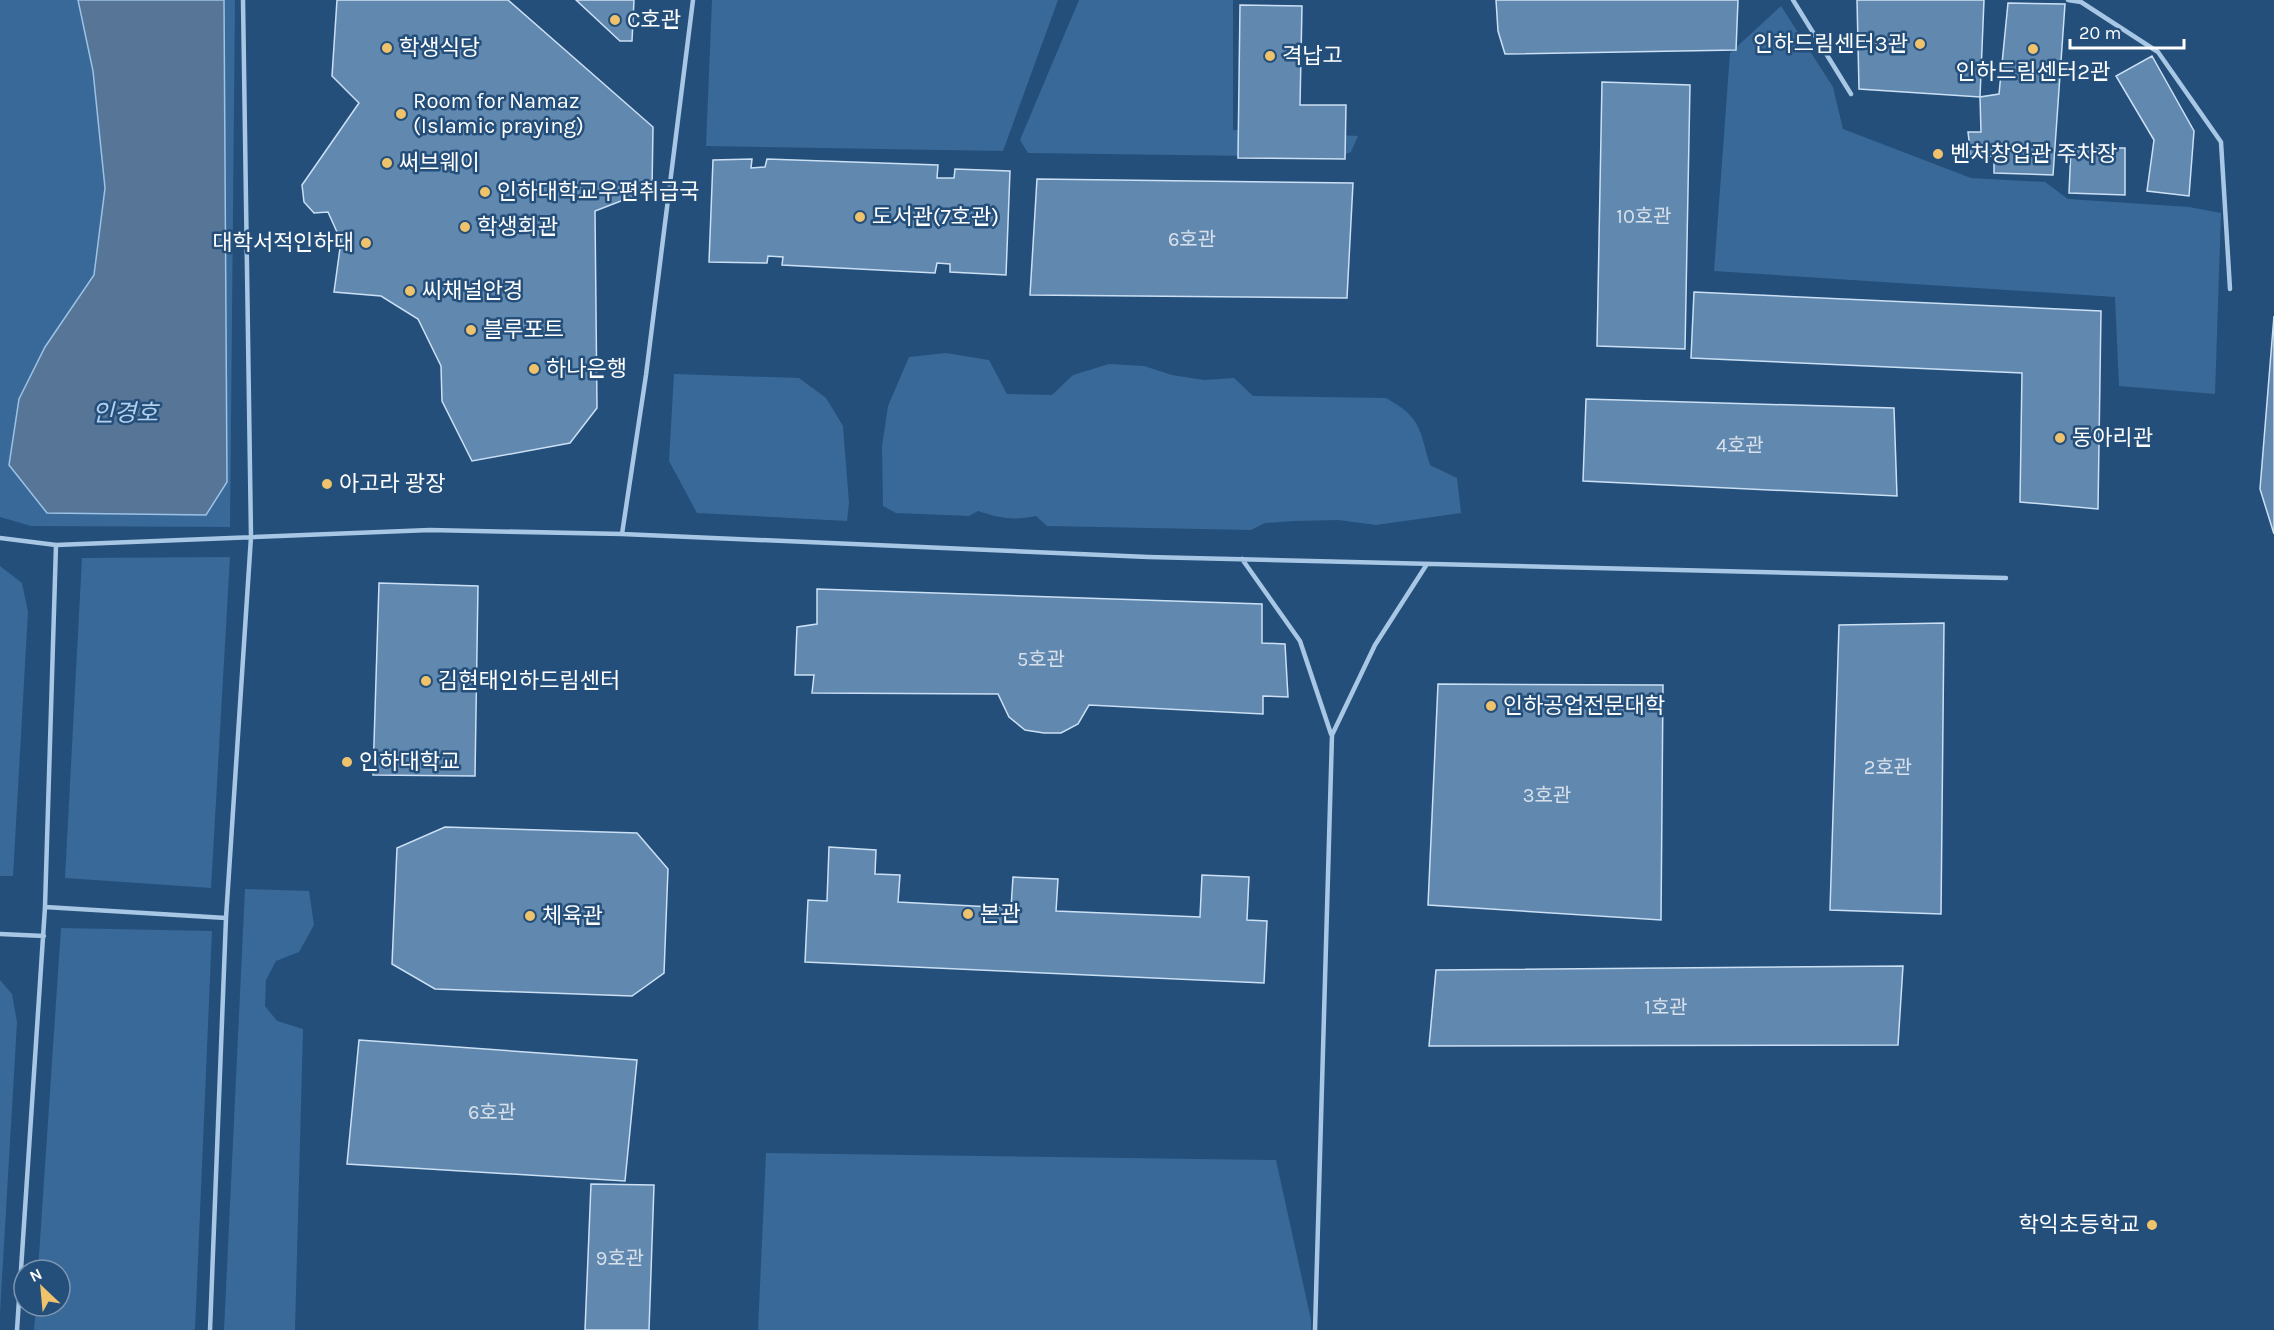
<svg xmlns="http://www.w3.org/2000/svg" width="2274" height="1330" font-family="Karla,'Noto Sans KR',sans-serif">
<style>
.green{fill:#386999}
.water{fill:#577697;stroke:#9cc2e5;stroke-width:1.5}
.building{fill:#6188af;stroke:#cbe0f4;stroke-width:1.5}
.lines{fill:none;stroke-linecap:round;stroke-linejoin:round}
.service{stroke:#a8c7e5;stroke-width:4.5}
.poi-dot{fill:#efc26c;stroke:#244f7b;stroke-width:2}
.labels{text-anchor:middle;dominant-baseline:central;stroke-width:5;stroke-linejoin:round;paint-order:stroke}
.number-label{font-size:20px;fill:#d8e1eb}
.poi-label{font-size:22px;fill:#fff;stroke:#244f7b;text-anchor:start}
.water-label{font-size:24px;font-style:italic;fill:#b3d0ed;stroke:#244f7b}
</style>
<rect width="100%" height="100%" fill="#244f7b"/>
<path class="green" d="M0,0h235l-5,527 -199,-1 -31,-9z
M712,0h346l-55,151 -297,-5z
M1079,0h154v130l125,6 -7,16 -14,5 -309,-4 -8,-13z
M1781,6l52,81 10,42 128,49 74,4 23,17 121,8 32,6 -6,181 -96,-8 -4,-89 -401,-26 16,-218z
M946,353l43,7 18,34 45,1 21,-20 36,-11 35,2 28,9 32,5 30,-2 19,18 133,2c36,20 33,31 44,67l27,13 4,35 -85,12 -38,-5 -44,1 -29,2 -14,7 -204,-4 -11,-10c-22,5 -37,2 -58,-5l-9,5 -73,-3 -13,-7 -1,-60 6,-40 21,-49z
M674,374l125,4 27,20 17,28 6,77 -2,18 -150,-8 -28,-52z
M230,557l-19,331 -146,-10 17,-320z
M0,566l22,17 6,29 -15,264h-13z
M245,889l64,2 5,34 -15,27 -23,9 -10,19 -1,26 12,15 26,8 -8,301h-71z
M61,928l151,3 -17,399h-161l2,-24h24v-36h-22z
M0,980l12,14 5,28 -17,291z
M766,1153l510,7 35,160v10h-553z"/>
<path class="water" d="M78,0h146l3,482 -21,33 -159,-2 -38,-48 10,-66 26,-52 49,-72 11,-87 -12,-117z"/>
<path class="building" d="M337,0h171l145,127 -1,62 -57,22 2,197 -27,35 -98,18 -30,-60 -1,-35 -23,-47 -37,-23 -47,-4 7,-51 -13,-29 -14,1 -10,-11 -2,-17 57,-82 -27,-27z
M576,0h58l-2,41h-12z
M1496,0h242l-2,50 -231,4 -7,-23z
M1857,0h127l-4,97 -121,-8z
M2008,3l57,1 -12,171 -59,-2v-17l-23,1 -3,-25h13l-1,-35 19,-3z
M1240,5l62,1 -2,99h46l-1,54 -107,-1z
M2152,56l42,75 -5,65 -42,-5 7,-51 -38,-64z
M1602,82l88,3 -5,264 -88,-3z
M2071,148h54v47l-56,-2z
M752,159l-1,9 14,-1 2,-8 171,6 -1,13h17l1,-9 55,2 -4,104 -56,-3v-8l-13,-1 -2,10 -153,-8 1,-8 -15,-1 -1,7 -58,-1 4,-102z
M1037,179l316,4 -6,115 -317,-3z
M1694,292l407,19 -3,198 -78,-7 2,-129 -331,-15z
M2274,316v218l-14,-45z
M1586,399l308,9 3,88 -314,-15z
M379,583l99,3 -3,190 -102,-1z
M817,589l445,15v39l23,1 3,53 -25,-1v18l-174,-9 -11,19 -17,9h-17l-19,-3 -16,-13 -11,-23 -186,-1 2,-18h-19l2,-48 20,-3z
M1944,623l-3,291 -111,-4 9,-285z
M1438,684l225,1 -2,235 -233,-15z
M445,827l192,6 31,36 -4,104 -32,23 -197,-7 -43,-25 5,-116z
M829,847l47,3 -1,24 25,1 -2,27 113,6 2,-31 45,2 -2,32 144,6 2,-42 47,2 -2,43 20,1 -3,62 -459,-21 3,-62 19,1z
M1903,966l-5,79 -469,1 7,-76z
M359,1040l278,20 -12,121 -278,-17z
M591,1184l63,1 -5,145h-64z"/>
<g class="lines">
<path class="service" d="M1793,0l58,94
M2068,0l13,2 77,50 63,90 9,147
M622,534l24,-159 47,-375
M0,538l56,7 374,-15 192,4 526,23 858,21
M1242,559l58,82 31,93
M45,907l181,11
M0,934l44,2
M17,1330l28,-423 11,-362
M210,1330l16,-412 25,-381 -8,-537
M1315,1330l17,-595 43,-90 52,-81"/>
</g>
<g class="poi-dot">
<circle cx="615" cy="20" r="6"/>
<circle cx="1920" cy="44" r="6"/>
<circle cx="387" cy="48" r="6"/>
<circle cx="2033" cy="49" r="6"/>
<circle cx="1270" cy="56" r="6"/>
<circle cx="401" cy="114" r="6"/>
<circle cx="1938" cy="154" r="6"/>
<circle cx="387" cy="163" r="6"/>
<circle cx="485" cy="192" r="6"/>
<circle cx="860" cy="217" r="6"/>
<circle cx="465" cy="227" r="6"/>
<circle cx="366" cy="243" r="6"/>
<circle cx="410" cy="291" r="6"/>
<circle cx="471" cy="330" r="6"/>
<circle cx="534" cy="369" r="6"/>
<circle cx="2060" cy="438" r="6"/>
<circle cx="327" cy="484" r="6"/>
<circle cx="426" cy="681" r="6"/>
<circle cx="1491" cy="706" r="6"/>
<circle cx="347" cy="762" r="6"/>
<circle cx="968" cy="914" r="6"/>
<circle cx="530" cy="916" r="6"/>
<circle cx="2152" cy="1225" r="6"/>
</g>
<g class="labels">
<g class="number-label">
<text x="1644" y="216">10호관</text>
<text x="1192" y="239">6호관</text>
<text x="1740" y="445">4호관</text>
<text x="1041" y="659">5호관</text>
<text x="1888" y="767">2호관</text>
<text x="1547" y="795">3호관</text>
<text x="1666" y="1007">1호관</text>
<text x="492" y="1112">6호관</text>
<text x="620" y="1258">9호관</text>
</g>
<g class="poi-label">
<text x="627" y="20">C호관</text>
<text x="1908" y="44" text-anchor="end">인하드림센터3관</text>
<text x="399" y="48">학생식당</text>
<text x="1282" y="56">격납고</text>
<text x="2033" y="72" text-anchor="middle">인하드림센터2관</text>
<text x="413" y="101">Room for Namaz<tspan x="413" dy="25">(Islamic praying)</tspan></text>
<text x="1950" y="154">벤처창업관 주차장</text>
<text x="399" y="163">써브웨이</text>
<text x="497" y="192">인하대학교우편취급국</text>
<text x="872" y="217">도서관(7호관)</text>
<text x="477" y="227">학생회관</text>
<text x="354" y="243" text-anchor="end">대학서적인하대</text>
<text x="422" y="291">씨채널안경</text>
<text x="483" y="330">블루포트</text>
<text x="546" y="369">하나은행</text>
<text x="2072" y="438">동아리관</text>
<text x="339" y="484">아고라 광장</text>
<text x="438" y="681">김현태인하드림센터</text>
<text x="1503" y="706">인하공업전문대학</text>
<text x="359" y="762">인하대학교</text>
<text x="980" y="914">본관</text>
<text x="542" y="916">체육관</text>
<text x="2140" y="1225" text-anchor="end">학익초등학교</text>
</g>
<g class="water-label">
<text x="125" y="413">인경호</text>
</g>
</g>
<g transform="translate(42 1288) rotate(334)"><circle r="28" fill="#244f7b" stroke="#7c95b0" stroke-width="1.5"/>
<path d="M0-4.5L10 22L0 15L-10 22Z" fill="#efc26c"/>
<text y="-9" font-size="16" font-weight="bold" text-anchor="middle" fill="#ffffff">N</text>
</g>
<path d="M2070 39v9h114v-9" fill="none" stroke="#ffffff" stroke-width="3"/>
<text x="2079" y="39" font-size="18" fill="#ffffff" stroke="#244f7b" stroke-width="4.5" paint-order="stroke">20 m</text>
</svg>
